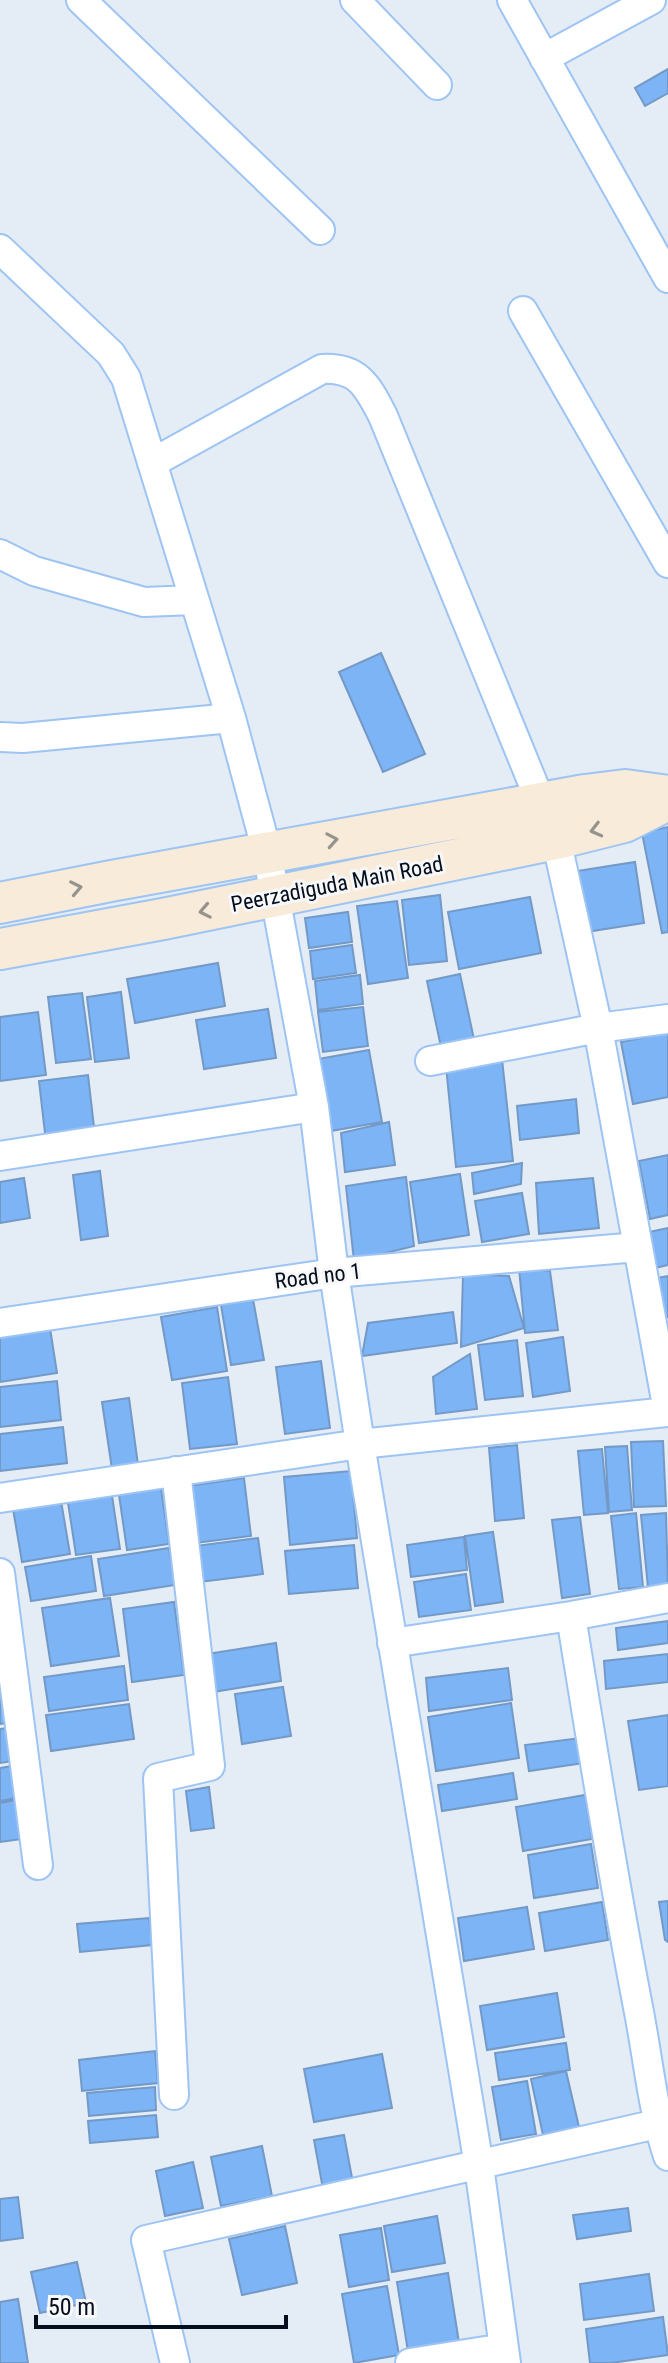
<svg xmlns="http://www.w3.org/2000/svg" width="668" height="2363" font-family="'Roboto Condensed',sans-serif">
<style>
.building{fill:#7cb4f6;stroke:#7399c6;stroke-width:2}
.lines{fill:none;stroke-linecap:round;stroke-linejoin:round}
.street-casing{stroke:#9dc4f3;stroke-width:32}
.secondary-casing{stroke:#9dc4f3;stroke-width:44}
.street{stroke:#fff;stroke-width:28}
.secondary{stroke:#f8ebd9;stroke-width:40}
.oneway{stroke:#96938e}
.labels{text-anchor:middle;dominant-baseline:central;stroke-width:6;stroke-linejoin:round;paint-order:stroke}
.street-label{font-size:22px;fill:#030e1e;stroke:#f8f8f8}
</style>
<rect width="100%" height="100%" fill="#e4ecf5"/>
<path class="building" d="M668,69v24l-23,13 -10,-18z
M381,653l44,101 -42,18 -44,-100z
M668,827v105l-6,1 -20,-100z
M635,862l9,61 -58,9 -9,-61z
M440,895l7,66 -38,4 -7,-65z
M530,897l11,56 -82,16 -11,-57z
M397,901l11,77 -40,6 -11,-78z
M348,912l4,30 -43,6 -4,-30z
M352,945l4,28 -43,6 -3,-28z
M218,963l7,43 -90,17 -8,-44z
M460,974l15,70 -33,8 -15,-71z
M360,975l3,29 -45,6 -3,-29z
M121,992l8,66 -34,4 -8,-65z
M82,993l9,66 -35,4 -8,-66z
M363,1007l5,39 -45,6 -5,-40z
M268,1009l8,49 -72,11 -8,-49z
M38,1012l8,63 -46,6v-64z
M668,1033v64l-35,7 -12,-62z
M369,1050l13,72 -51,9 -13,-72z
M502,1059l11,102 -57,6 -10,-101z
M88,1075l7,61 -49,6 -7,-61z
M576,1099l3,34 -59,7 -3,-34z
M389,1122l6,43 -50,7 -4,-39z
M668,1155v60l-18,4 -11,-58z
M522,1163l-1,21 -47,10 -2,-21z
M100,1171l8,65 -27,4 -8,-65z
M460,1174l9,61 -50,8 -9,-61z
M406,1177l8,69 -60,15 -8,-75z
M24,1178l6,40 -30,5v-41z
M593,1178l6,50 -60,6 -3,-51z
M522,1193l7,41 -47,8 -7,-41z
M668,1228v37l-13,3 -6,-36z
M519,1268l31,3 8,59 -33,3z
M463,1274l46,2 15,52 -63,19z
M668,1276v41l-8,2 -8,-40z
M253,1299l11,61 -33,5 -10,-60z
M217,1307l10,64 -55,9 -11,-63z
M453,1312l4,31 -95,13 6,-33z
M50,1328l7,45 -57,9v-46z
M563,1337l7,54 -37,6 -7,-54z
M517,1340l6,56 -38,4 -7,-55z
M470,1354l7,55 -41,5 -3,-37z
M321,1361l9,67 -45,6 -9,-67z
M228,1377l9,67 -47,5 -8,-66z
M57,1381l4,39 -61,7v-40z
M129,1398l9,67 -26,4 -10,-67z
M63,1427l4,36 -67,8v-37z
M663,1441l3,65 -32,1 -3,-65z
M517,1445l7,73 -29,3 -6,-73z
M627,1446l5,64 -23,2 -4,-65z
M602,1449l6,64 -24,2 -6,-64z
M351,1471l6,67 -67,7 -6,-68z
M244,1478l7,58 -55,7 -7,-57z
M160,1481l9,63 -42,6 -9,-62z
M111,1489l9,60 -44,6 -9,-59z
M60,1495l10,59 -48,8 -10,-59z
M636,1513l7,74 -24,2 -8,-73z
M666,1513l2,73 -20,2 -7,-73z
M580,1517l10,77 -28,4 -10,-78z
M493,1532l10,70 -28,4 -10,-70z
M464,1537l3,33 -56,7 -4,-32z
M258,1538l5,36 -63,8 -5,-36z
M354,1545l4,43 -69,6 -4,-43z
M169,1548l6,37 -71,11 -6,-37z
M91,1556l5,35 -65,10 -6,-34z
M466,1574l5,36 -52,7 -5,-35z
M110,1598l9,58 -68,10 -9,-58z
M174,1602l10,73 -52,7 -9,-73z
M668,1621v22l-50,7 -2,-22z
M276,1643l5,38 -68,11 -6,-38z
M668,1654v28l-62,7 -2,-28z
M124,1666l4,34 -79,11 -5,-34z
M508,1668l4,32 -83,11 -3,-33z
M0,1687h2l5,36 -7,1z
M283,1687l8,49 -49,8 -7,-50z
M511,1703l8,55 -83,13 -8,-54z
M129,1704l5,35 -83,12 -5,-36z
M668,1715v71l-29,4 -11,-69z
M8,1728l5,33 -13,2v-34z
M588,1737l3,25 -62,9 -4,-26z
M12,1766l4,32 -16,3v-33z
M513,1773l4,26 -75,12 -4,-26z
M209,1787l5,41 -23,3 -5,-40z
M585,1795l7,44 -69,12 -7,-44z
M16,1800l6,39 -22,3v-39z
M591,1844l7,44 -64,10 -6,-43z
M668,1901v41l-3,-2 -6,-38z
M602,1902l6,38 -63,11 -6,-38z
M527,1907l7,42 -70,12 -6,-43z
M149,1918l3,27 -72,7 -3,-28z
M557,1993l7,44 -77,13 -7,-44z
M566,2043l4,27 -71,10 -4,-27z
M155,2051l3,32 -76,8 -3,-31z
M382,2054l10,54 -78,14 -10,-53z
M566,2071l13,56 -36,8 -12,-56z
M527,2081l9,53 -35,6 -9,-53z
M155,2087l1,23 -67,6 -2,-23z
M156,2115l2,22 -68,6 -2,-22z
M344,2135l9,48 -30,6 -9,-49z
M262,2146l10,50 -51,10 -10,-49z
M193,2162l10,46 -38,8 -9,-45z
M18,2197l5,41 -23,3v-42z
M628,2208l3,23 -54,8 -4,-24z
M437,2216l8,47 -53,9 -8,-46z
M285,2226l12,57 -55,12 -13,-56z
M381,2228l8,52 -40,7 -9,-52z
M77,2262l9,41 -46,10 -9,-41z
M448,2273l12,76 -51,9 -12,-76z
M649,2274l5,37 -70,9 -4,-36z
M387,2286l12,69 -45,8 -12,-69z
M18,2299l10,64h-28v-61z
M663,2317l5,38 -57,8h-21l-4,-34z"/>
<g class="lines">
<defs>
<path id="street" d="M81,0l239,230
M355,0l82,85
M512,0l156,278
M544,58l107,-58
M0,249l111,105 15,24 105,340 36,134 8,44 39,211 20,166 26,171 119,722 27,197
M523,311l145,252
M152,463l170,-94c37,-2 46,18 61,47l158,387
M0,554l34,17 110,31 50,-2
M0,737l23,1 208,-20
M556,839l42,189 70,383
M430,1061l168,-33 70,-9
M0,1156l314,-49
M0,1323l334,-50 304,-26
M0,1498l360,-54 308,-32
M0,1573l38,292
M571,1616c21,131 42,261 67,391 10,50 14,101 30,149
M392,1643l179,-27 97,-18
M174,2095l-16,-317 52,-12 -34,-295
M175,2363l-29,-123 511,-116
M410,2363l94,-15"/>
<path id="secondary" d="M0,903l111,-22 474,-86 40,-5 43,6
M0,949l163,-30 393,-80 68,-17 44,-22"/>
</defs>
<use href="#street" class="street-casing"/>
<use href="#secondary" class="secondary-casing"/>
<use href="#street" class="street"/>
<use href="#secondary" class="secondary"/>
</g>
<defs><path id="oneway-chevron" d="M-2-3.5L2.5 0L-2 3.5" fill="none" stroke-width="1.6" stroke-linecap="round" stroke-linejoin="round" transform="scale(2)"/></defs>
<g class="oneway">
<use href="#oneway-chevron" transform="translate(596 830) rotate(166)"/>
<use href="#oneway-chevron" transform="translate(332 840) rotate(-10)"/>
<use href="#oneway-chevron" transform="translate(76 888) rotate(-11)"/>
<use href="#oneway-chevron" transform="translate(205 911) rotate(169)"/>
</g>
<g class="labels">
<g class="street-label">
<text transform="translate(337 884) rotate(-11)">Peerzadiguda Main Road</text>
<text transform="translate(318 1276) rotate(-7)">Road no 1</text>
</g>
</g>
<path d="M36 2315v12h250v-12" fill="none" stroke="#030e1e" stroke-width="4"/>
<text x="48" y="2315" font-size="24" fill="#030e1e" stroke="#f8f8f8" stroke-width="6" paint-order="stroke">50 m</text>
</svg>
